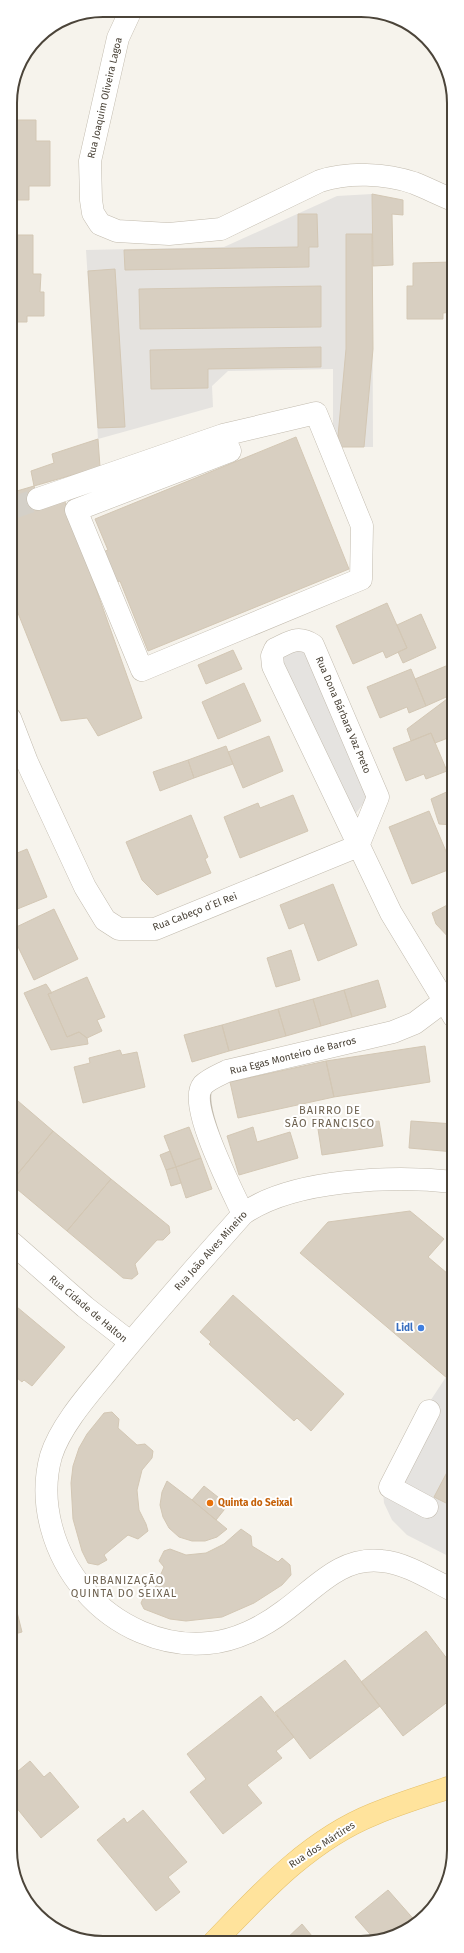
<svg xmlns="http://www.w3.org/2000/svg" width="464" height="1953" font-family="'Fira Sans',sans-serif">
<style>
.parking{fill:#e5e3e0}
.building{fill:#d8cfc1;stroke:#d3c7b4}
.lines{fill:none;stroke-linecap:round;stroke-linejoin:round}
.minor-tunnel{stroke:#d4d0c8;stroke-width:22;stroke-dasharray:22 11;stroke-linecap:butt}
.minor-casing{stroke:#c2bbae;stroke-width:23}
.major-casing{stroke:#e6c16a;stroke-width:23}
.minor{stroke:#fff;stroke-width:22}
.major{stroke:#ffe39c;stroke-width:22}
.shop-dot{fill:#3f7fe0;stroke:#fff;stroke-width:1.5}
.food-dot{fill:#e8710a;stroke:#fff;stroke-width:1.5}
.labels{text-anchor:middle;dominant-baseline:central;stroke-width:4;stroke-linejoin:round;paint-order:stroke}
.street-label{font-size:10px;fill:#4b4439;stroke:#fff}
.shop-label{font-size:10px;font-weight:bold;fill:#366cbe;stroke:#fff;text-anchor:end}
.food-label{font-size:10px;font-weight:bold;fill:#c56008;stroke:#fff;text-anchor:start}
.neighbourhood-label{font-size:11px;letter-spacing:1px;fill:#6e6250;stroke:#fff}
.rim{fill:none;stroke:#4b4439;stroke-width:2}
</style>
<rect width="100%" height="100%" fill="#f6f3ec"/>
<path class="parking" d="M372,194l1,253h-40v-78l-105,2 -16,15 1,21 -115,32 -12,-189 138,-3 113,-51z
M297,650h9l66,142 -22,29 -70,-163z
M446,1377l8,7v175l-47,-24 -15,-15 -8,-17 -1,-12 34,-70z"/>
<path class="building" d="M10,120h26v21h14v45h-21v14h-19z
M372,194l31,6v15l-11,-1 1,51 -20,1z
M298,214h19l1,33h-9v20l-184,3 -1,-20 174,-3z
M346,234h26l1,115 -9,98h-27l9,-98z
M10,235h23v39h8l-1,18h4v24h-17v6h-17z
M453,262v50l-10,1v6h-36v-33h6v-23z
M115,269l10,158 -27,1 -10,-157z
M321,286v41l-181,2 -1,-40z
M321,347v20l-113,2v19l-57,1 -1,-39z
M296,437l53,132 -201,82 -28,-70 -7,3 -13,-31 8,-3 -13,-31z
M98,439l2,28 -66,19 -3,-15 23,-8 -2,-9z
M34,486l7,21 -29,10 -2,-24z
M64,499l78,219 -44,18 -11,-18 -26,3 -51,-128v-75z
M387,603l20,45 -21,10 -3,-7 -30,13 -17,-38z
M421,614l15,34 -33,15 -5,-11 9,-4 -10,-23z
M233,650l9,19 -36,15 -8,-19z
M453,663v31l-27,12 -11,-27z
M411,669l15,37 -17,7 -2,-6 -27,11 -13,-31z
M244,683l17,38 -43,18 -16,-37z
M451,696l2,5v35l-18,7 -4,-10 -20,8 -4,-12z
M431,733l16,38 -21,8 -2,-5 -18,7 -13,-33z
M269,736l14,35 -40,17 -15,-36z
M226,746l7,18 -39,14 -6,-18z
M188,760l6,18 -34,13 -7,-19z
M451,790l2,35 -14,-1 -8,-25z
M293,795l15,36 -68,27 -16,-41 34,-14 2,5z
M429,811l24,57 -41,16 -23,-57z
M191,815l17,42 -3,2 6,14 -54,22 -15,-15 -16,-38z
M10,826l7,17 -7,2z
M27,849l20,48 -37,15v-56z
M333,884l24,61 -39,16 -14,-38 -15,6 -9,-24z
M453,902v40l-17,-18 -4,-11z
M54,909l24,50 -44,21 -24,-50z
M291,950l9,30 -24,7 -9,-29z
M87,977l18,40 -8,3 5,11 -15,7 -8,-6 -12,5 -19,-43z
M378,980l8,27 -34,10 -8,-27z
M46,984l6,9 -4,1 19,43 12,-5 8,6 1,6 -37,6 -27,-57z
M344,990l8,27 -31,9 -8,-27z
M313,999l8,27 -35,10 -8,-27z
M278,1009l8,27 -57,15 -7,-26z
M222,1025l7,26 -37,11 -8,-27z
M425,1046l5,36 -96,15 -8,-36z
M120,1050l2,5 15,-3 8,35 -62,16 -9,-36 16,-4 -1,-5z
M326,1061l8,36 -96,21 -8,-36z
M11,1095l42,36 -42,51z
M379,1121l4,25 -61,9 -4,-26z
M411,1121l43,3v28l-45,-4z
M189,1127l12,31 -25,9 -12,-31z
M253,1127l4,15 33,-10 8,26 -59,17 -12,-39z
M53,1131l58,48 -44,52 -56,-47v-2z
M170,1151l6,16 -10,3 -6,-15z
M201,1158l11,31 -26,9 -10,-31z
M176,1167l5,16 -10,3 -5,-16z
M111,1179l58,47 1,7 -7,7h-6l-22,24 3,10 -6,5 -9,-1 -56,-47z
M410,1211l34,28 -16,18 26,22v105l-154,-131 28,-31z
M233,1295l111,99 -33,37 -14,-13 -3,3 -85,-77 2,-2 -11,-10z
M11,1302l54,45 -33,39 -8,-6 -2,2 -11,-9z
M112,1412l7,7 -1,9 19,17 8,-1 8,7 -1,7 -10,12 -5,20 2,20 7,14 2,7 -10,8 -10,-4 -24,20 3,5 -9,5 -10,-2 -6,-12 -9,-32 -2,-36 2,-17 6,-18 8,-14 17,-21z
M454,1459v48l-20,-10z
M167,1481l25,19 35,29 -10,8 -12,4h-13l-13,-4 -10,-9 -6,-11 -3,-12 2,-13z
M204,1486l24,19 -12,15 -24,-20z
M241,1529l10,7 1,10 26,16 4,-4 8,7 1,10 -9,10 -28,18 -32,14 -36,4 -16,-2 -26,-10 -3,-6 4,-9 8,-2 11,-25 -5,-6 5,-10 6,-2 16,6 20,-2 18,-9z
M11,1588l11,44 -11,3z
M426,1631l25,33 3,-2v35l-51,39 -42,-54z
M345,1660l35,46 -70,53 -35,-47z
M261,1696l33,41 -18,14 6,7 -35,27 15,18 -39,31 -33,-42 16,-13 -19,-25z
M30,1761l14,16 6,-5 29,35 -38,31 -30,-37v-24z
M143,1810l44,52 -19,15 12,15 -24,19 -59,-71 27,-22 3,5z
M388,1890l29,33 -10,8 -31,10 -21,-24z
M302,1924l15,18h-34z"/>
<g class="lines">
<path class="minor-tunnel" d="M10,509l28,-10"/>
<defs>
<path id="minor" d="M131,10l-13,28 -28,123 1,39 2,13 7,11 17,7 52,3 52,-5 99,-48c28,-9 65,-8 94,2 13,5 26,12 39,17
M38,499l185,-64 93,-22 46,113 -1,53 -219,91 -66,-160 154,-59 -7,-16
M10,718l17,44 58,125 20,33 14,9h36l203,-83
M358,846l20,-49 -65,-152c-15,-10 -23,-3 -38,4l-3,7 1,10 118,247 63,104
M454,1182c-60,-7 -162,-3 -211,32 -46,52 -93,104 -137,159 -19,23 -46,54 -55,83 -13,47 3,99 34,135 30,35 78,57 124,52 26,-2 54,-16 75,-32 31,-22 56,-55 98,-50 24,2 50,19 72,30
M243,1214c-10,-22 -56,-110 -40,-129 6,-6 16,-10 24,-14l166,-39 22,-9 28,-21
M11,1242l74,65 45,35
M427,1507l-37,-20 39,-76"/>
<path id="major" d="M214,1942c47,-49 95,-102 160,-128 26,-11 53,-19 80,-28"/>
</defs>
<use href="#minor" class="minor-casing"/>
<use href="#major" class="major-casing"/>
<use href="#minor" class="minor"/>
<use href="#major" class="major"/>
</g>
<circle class="shop-dot" cx="421" cy="1328" r="4"/>
<circle class="food-dot" cx="210" cy="1503" r="4"/>
<g class="labels">
<g class="street-label">
<text transform="translate(105 98) rotate(-77)">Rua Joaquim Oliveira Lagoa</text>
<text transform="translate(343 715) rotate(67)">Rua Dona Bárbara Vaz Preto</text>
<text transform="translate(195 912) rotate(-21)">Rua Cabeço d´El Rei</text>
<text transform="translate(293 1056) rotate(-14)">Rua Egas Monteiro de Barros</text>
<text transform="translate(211 1251) rotate(-48)">Rua João Alves Mineiro</text>
<text transform="translate(88 1309) rotate(40)">Rua Cidade de Halton</text>
<text transform="translate(322 1845) rotate(-33)">Rua dos Mártires</text>
</g>
<g class="shop-label">
<text x="413" y="1328">Lidl</text>
</g>
<g class="food-label">
<text x="218" y="1503">Quinta do Seixal</text>
</g>
<g class="neighbourhood-label">
<text x="330" y="1110">BAIRRO DE<tspan x="330" dy="13">SÃO FRANCISCO</tspan></text>
<text x="124" y="1580">URBANIZAÇÃO<tspan x="124" dy="13">QUINTA DO SEIXAL</tspan></text>
</g>
</g>
<path d="M0 0H464V1953H0ZM103 17H361A86 86 0 0 1 447 103V1850A86 86 0 0 1 361 1936H103A86 86 0 0 1 17 1850V103A86 86 0 0 1 103 17Z" fill="#fff" fill-rule="evenodd"/>
<path class="rim" d="M103 17H361A86 86 0 0 1 447 103V1850A86 86 0 0 1 361 1936H103A86 86 0 0 1 17 1850V103A86 86 0 0 1 103 17Z"/>
</svg>
